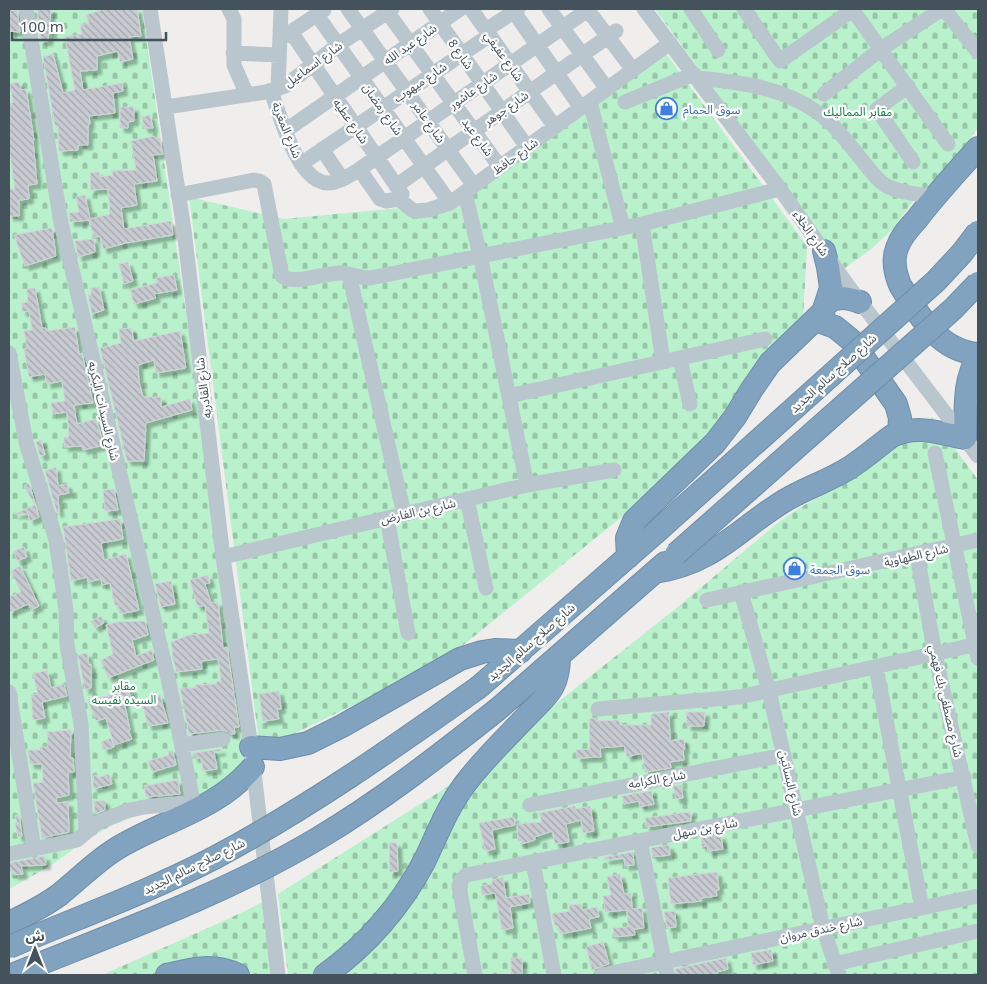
<svg xmlns="http://www.w3.org/2000/svg" width="987" height="984" font-family="'Noto Sans','Noto Sans Arabic',sans-serif">
<style>
.cemetery{fill:url(#cemetery-stones)}
.building{fill:url(#building-back-hatch);stroke:#d1d4d9;filter:url(#shadow)}
.lines{fill:none;stroke-linecap:round;stroke-linejoin:round}
.highway-casing{stroke:#6d8eab;stroke-width:24}
.minor{stroke:#bac6cd;stroke-width:15}
.highway{stroke:#82a3bf;stroke-width:22}
.highway-bridge-casing{stroke:#6d8eab;stroke-width:24;stroke-linecap:butt}
.highway-bridge{stroke:#82a3bf;stroke-width:22}
.labels{text-anchor:middle;dominant-baseline:central;stroke-width:4.5;stroke-linejoin:round;paint-order:stroke}
.street-label{font-size:12px;fill:#44525c;stroke:#fff}
.shop-label{font-size:12px;fill:#366cbe;stroke:#fff;text-anchor:start}
.park-label{font-size:12px;fill:#118143;stroke:#fff}
</style>
<defs>
<pattern id="cemetery-stones" width="16" height="16" patternUnits="userSpaceOnUse" patternTransform="scale(1.25)"><rect width="16" height="16" fill="#b8f1cb"/><path d="M2 7V4a2 2 0 0 1 4 0v3zM10 15v-3a2 2 0 0 1 4 0v3z" fill="#97c6a8"/></pattern>
<pattern id="building-back-hatch" width="6" height="6" patternUnits="userSpaceOnUse" patternTransform="scale(1.25)"><rect width="6" height="6" fill="#c7cad0"/><path d="M-1 5l2 2M0 0l6 6M5-1l2 2" fill="none" stroke="#a3a7ac"/></pattern>
<filter id="shadow"><feDropShadow dx="4.5" dy="4.5" stdDeviation="1" flood-color="#0004"/></filter>
</defs>
<rect width="100%" height="100%" fill="#f0eded"/>
<path class="cemetery" d="M9,9h133l106,733 -5,19 -7,10 -26,22 -67,20 -30,12 -22,12 -41,29 -41,23z
M655,9h323v119l-29,37 -35,35 -21,29 -23,21 -25,18z
M665,52l142,194 -4,74 -127,153 -214,173 -48,30 -154,74 -71,-553 95,22 179,-17z
M932,417l46,63v495h-690l-10,-81 188,-119 218,-173 92,-78 25,-17 37,-20 73,-53z
M265,901l9,74h-172l126,-56z"/>
<path class="building" d="M37,9h14l-3,32h-7z
M104,9h33l4,27 -12,1 4,22 -13,3 -2,-11 -21,5v14l-17,1 3,19 39,-7 1,8 -10,2 2,20 -26,3 1,8 -2,1v20h-10v5l-19,1 -1,-25h-3l-12,-69 10,-3 10,39 12,-3 -10,-53 17,-3 -2,-9 9,-2 -3,-8z
M9,10h8l3,22 -11,-1z
M19,82l2,8 5,-1 8,51h-1l4,44 -9,1 1,14 -10,1v16h-10v-27h6l-6,-41v-45h4l-3,-19z
M120,107h14v14l-6,1v6h-8z
M150,115l3,13h-9l-2,-11z
M154,136l1,2h5l2,14 1,2 -10,1 4,26 -23,3 3,21 -16,3 3,21 47,-8 2,14 -47,8 -23,6 -3,-13 -6,2 -5,-18 -19,2 -1,-9 10,-1 -3,-15 9,-2 5,24 20,-5 -2,-25 -17,1 -1,-17 9,-1 1,5 13,-2 -1,-4 24,-1 -5,-29z
M52,228l4,28 -31,10 -11,-31z
M94,239l1,13 -17,5 -3,-16z
M128,262l5,19 -9,3 -5,-20z
M174,275l3,15 -23,4 2,4 -22,6 -4,-14 27,-7 -1,-5z
M99,287l5,23 -12,4 -4,-19h3v-7z
M35,288l7,40h4v3l29,-4 4,27 3,-1 11,50 -19,2 3,19 19,-5 8,26 -21,5 -1,-4 -18,1v-10h5l-2,-25 -14,2 -2,-11 14,-2 -3,-20 -15,3 -2,-10 -16,3 -5,-28 3,-1 -3,-17 8,-1 -3,-19 -7,1v-9l6,-1 -1,-13z
M131,328l3,13 46,-10 6,37 -30,5 -2,-13 -16,5 1,17 4,15h18v10l29,-8 2,11 -46,13 -2,38h-17l-27,-113 21,-5 -2,-14z
M41,440l4,15 -5,1 -4,-14z
M56,467l2,19 9,-2 2,9 -11,2 1,18h-2l-12,-42z
M29,483l10,34 -9,4 -2,-7h-14l21,-9 -11,-19z
M114,489l4,21 -13,1 -2,-21z
M120,519l3,20 -22,4 3,17 22,-6 13,56 -19,4 -2,-9 -3,1 -5,-23 -8,2 -1,-6 -13,3 -1,-5 -16,4 -8,-54z
M24,547l3,10 -10,4 -3,-10z
M20,566l19,40 -8,4 -2,-6 -20,8v-15l12,-5 -10,-21z
M208,575l2,8 -5,1 6,19 7,-1 5,46 4,-1 12,80h-5l1,7h-4l-4,-3 -5,-1 -33,4 -9,-46h15v-3l21,-1v-2l5,-1 -3,-22 -17,2 1,8 -26,3 -3,-15 -2,-15 18,-7 20,-2 -4,-27h-8l-7,-26z
M171,581l4,23 -14,3 -6,-23z
M101,616l3,7 -9,5 -4,-7z
M145,621l3,14 -16,5 4,16 16,-6 2,10 -46,18 -7,-18 12,-6 -7,-29 11,-3z
M87,653l2,12 2,-1v24l-6,2 -7,-35z
M47,670l4,18 13,-4 3,12 -25,6 3,16 -12,2 -2,-25 7,-1 -5,-20z
M127,684l4,15 -7,2 6,29h-2l4,9 -18,6 -8,-27 -10,3 -8,-21 24,-5 -1,-6z
M279,691l2,18h-4l2,10 -16,2 -4,-27z
M160,695l8,28 -20,3 -7,-26z
M669,712l1,29 14,-2 1,10h-2l1,11 -14,2 1,6 -26,4 -3,-19 -15,4 -3,-11 -24,2 1,9 -24,1 -1,-8 14,-1 -1,-30 9,-1v3l21,-1 1,5h31v-11z
M686,712h19l-1,14h-17z
M71,730l-1,28h3l1,14h-6l1,23 -13,3 1,5 11,-1 1,30 -27,6 -9,-55 10,-1 -1,-18h-12l-2,-14h12v-3h8l-1,-15z
M111,738l3,9 -10,3 -3,-8z
M221,749v2l-7,1 3,17 -14,2 -2,-13h-7l-1,-5z
M168,751h5l3,14 -24,7 -4,-11 21,-6z
M109,774l3,10 -19,5v-13l4,-1v3z
M178,780l2,14 -34,3 -2,-11z
M681,785l2,13 -7,1 -3,-13z
M651,791l3,13 -14,3 -1,-6 -15,3 -2,-8z
M94,801h11v9l-10,4z
M575,806l1,3 14,-3 4,25 -11,2 -2,-13 -15,4 3,18 -14,2 -3,-13 -17,6v3l-13,4 -1,-3h-3l-1,-17 25,-2 -3,-9z
M690,812l1,9 -45,6 -1,-9z
M15,815h4l3,21 -4,1 -3,-14h2z
M514,817l1,8 -23,5 3,19 -10,2 -6,-28z
M721,835l2,14 -15,2 -1,-5 -5,1 -1,-9z
M389,843h8l1,28 -8,1z
M669,845l1,10 -17,2 -2,-9z
M633,852l1,13 -9,1 -1,-8 -19,2v-3z
M45,856l1,9 -25,1 2,8 -9,1 -1,-4 -4,1v-9z
M717,872l2,18h-3l1,6 -16,2 1,3 -31,3 -3,-26z
M620,874l4,20 7,-1 1,16 10,-1 2,20 -10,1 1,6 -21,2 -1,-9 15,-1 -1,-17 -22,2 -2,-16 8,-1 -4,-18z
M503,877l3,21 23,-4 1,9 -20,4 3,21 -11,2 -7,-37 -13,2 -1,-9 11,-2v-4z
M581,904l1,6 15,-3 2,10 -10,2 2,9 -31,6 -2,-8h-3l-3,-12 18,-3 -1,-6z
M675,911l1,16 -9,1 -3,-16z
M603,942l6,22 -17,6 -6,-23z
M771,950l2,11 -20,4 -2,-12z
M511,958h11v17h-11z
M726,958l2,11 -11,3v3h-41l-1,-6z"/>
<g class="lines">
<defs>
<path id="highway" d="M978,148c-21,24 -42,46 -61,71 -8,9 -16,17 -20,29 -5,13 -2,25 3,37 19,31 39,66 78,69
M826,304c11,-9 22,-6 34,-2
M815,320l20,7 16,13 45,64 4,14 -1,14
M628,557l-1,-19 7,-17 81,-78 20,-26 17,-28 18,-26 53,-51 8,-24 -3,-21 -4,-16
M655,572c59,-9 82,-42 129,-71 21,-13 45,-20 65,-33 15,-9 29,-22 43,-32 24,-12 48,-3 73,2 1,-28 -2,-57 13,-81
M479,687l176,-154
M498,709l167,-146
M251,747l29,2 28,-6 34,-17 118,-67 22,-7 13,-2 26,1
M9,923c17,-8 35,-17 50,-28 19,-15 36,-33 57,-46 47,-29 100,-38 137,-82
M167,975c25,-6 46,-12 71,0
M325,975c42,-30 75,-68 99,-113 13,-27 23,-54 41,-78 18,-24 40,-45 61,-67 9,-10 21,-19 27,-31 5,-10 6,-20 6,-30"/>
</defs>
<use href="#highway" class="highway-casing"/>
<path class="minor" d="M26,9l35,214 109,464 25,124
M150,9l34,221 39,327 28,190 27,228
M229,9l5,10v46l13,30
M348,9l126,177
M385,9l115,158
M430,9l97,138
M471,9l84,118
M512,9l69,99
M549,9l58,80
M587,9l46,61
M644,9l136,180 69,98 129,169
M691,9l27,41
M744,9l36,52 74,-52
M852,9l96,135
M944,9l34,43
M317,15l133,188
M486,30l32,-21
M291,32l111,162
M283,37l41,-27
M233,53l46,2
M697,78c42,4 85,9 120,34 18,13 31,31 45,48 7,9 14,19 23,25 14,8 33,9 49,12
M908,86l-31,23 36,53
M278,89l3,-80
M271,91c9,24 26,91 57,92 11,0 20,-7 29,-12l232,-162
M824,94l57,-45 61,-40
M590,102l33,126
M625,102l69,-28
M166,107l100,-15 19,-6 53,-41 54,-36
M285,131l175,-122
M322,149l20,30
M301,164l189,-129
M357,171l5,2 18,26 6,2 13,-2 13,11 5,1 11,-1 22,-7 220,-160
M396,186l220,-155
M465,193l15,62 47,230
M178,195l76,-15 5,1 5,3 18,92c13,10 43,-4 60,-3 9,1 18,5 28,5l272,-54 138,-35
M642,224l21,137
M349,274l55,240
M9,353l17,89 30,98 10,70 1,35 14,79 5,108
M680,358l10,46
M509,396l256,-57
M935,453l43,205
M467,499l19,89
M387,518l21,115
M917,555l18,99 43,192
M223,557l304,-72 87,-15
M741,592l28,99 54,237 16,47
M707,600l271,-60
M876,667l46,241
M9,692l25,157
M598,709l141,-12 239,-53
M182,745l41,-6
M530,805l254,-50
M640,841l27,134
M9,854l68,-14 20,-17 29,-12 18,-4 49,-5
M533,862l21,113
M834,964l144,-33
M475,975l-16,-89 2,-6 5,-5 498,-98
M602,975l376,-79"/>
<use href="#highway" class="highway"/>
<defs>
<path id="highway-bridge" d="M655,533l281,-252 26,-28 16,-21
M676,554l277,-245 25,-26
M9,947c68,-29 139,-55 205,-89 94,-50 179,-110 265,-171
M12,975c101,-41 211,-80 305,-136 64,-38 123,-84 181,-130"/>
</defs>
<use href="#highway-bridge" class="highway-bridge-casing"/>
<use href="#highway-bridge" class="highway-bridge"/>
</g>
<defs>
<symbol id="shop-ring" viewBox="-11 -11 22 22"><circle r="9.5" fill="#fff" stroke="#3f7fe0" stroke-width="1.5"/><path d="M-5-2.5h2.3a2.7 3.5 0 0 1 5.4 0H5L5.5 6h-11ZM-1.5-2.5h3a1.5 2.3 0 0 0-3 0Z" fill="#3f7fe0"/></symbol>
</defs>
<g fill-rule="evenodd">
<use href="#shop-ring" x="654" y="96" width="25" height="25"/>
<use href="#shop-ring" x="782" y="556" width="25" height="25"/>
</g>
<g class="labels">
<g class="street-label">
<text transform="translate(410 44) rotate(-35)">شارع عبد الله</text>
<text transform="translate(461 54) rotate(55)">شارع 8</text>
<text transform="translate(504 56) rotate(55)">شارع عفيفي</text>
<text transform="translate(313 64) rotate(-36)">شارع اسماعيل</text>
<text transform="translate(420 82) rotate(-34)">شارع ميهوب</text>
<text transform="translate(473 90) rotate(-35)">شارع عاشور</text>
<text transform="translate(506 108) rotate(-35)">شارع جوهر</text>
<text transform="translate(383 109) rotate(55)">شارع رمضان</text>
<text transform="translate(351 121) rotate(55)">شارع عطيه</text>
<text transform="translate(429 122) rotate(55)">شارع عامر</text>
<text transform="translate(287 130) rotate(68)">شارع المغرية</text>
<text transform="translate(478 137) rotate(54)">شارع عيد</text>
<text transform="translate(515 156) rotate(-36)">شارع حافظ</text>
<text transform="translate(811 233) rotate(55)">شارع الخلاء</text>
<text transform="translate(833 373) rotate(-42)">شارع صلاح سالم الجديد</text>
<text transform="translate(203 388) rotate(-97)">شارع القادريه</text>
<text transform="translate(104 411) rotate(77)">شارع السيدات البكريه</text>
<text transform="translate(418 511) rotate(-13)">شارع بن الفارض</text>
<text transform="translate(916 555) rotate(-13)">شارع الطهاوية</text>
<text transform="translate(531 642) rotate(-41)">شارع صلاح سالم الجديد</text>
<text transform="translate(946 701) rotate(77)">شارع مصطفى بك فهمي</text>
<text transform="translate(657 779) rotate(-10)">شارع الكرامه</text>
<text transform="translate(791 783) rotate(77)">شارع البساتين</text>
<text transform="translate(705 828) rotate(-11)">شارع بن سهل</text>
<text transform="translate(194 866) rotate(-26)">شارع صلاح سالم الجديد</text>
<text transform="translate(821 929) rotate(-12)">شارع خندق مروان</text>
</g>
<g class="shop-label">
<text x="683" y="109">سوق الحمام</text>
<text x="810" y="569">سوق الجمعة</text>
</g>
<g class="park-label">
<text x="858" y="111">مقابر المماليك</text>
<text x="124" y="685">مقابر<tspan x="124" dy="14">السيده نفيسه</tspan></text>
</g>
</g>
<rect width="987" height="984" fill="none" stroke="#44525c" stroke-width="20"/>
<g transform="translate(35 949)" stroke="#ffffff" stroke-width="4" paint-order="stroke">
<path d="M0-4L9 19L0 12L-9 19Z" fill="#44525c"/>
<text y="-8" font-size="14" font-weight="bold" text-anchor="middle" fill="#44525c">ش</text>
</g>
<path d="M12 32v8h154v-8" fill="none" stroke="#44525c" stroke-width="2.5"/>
<text x="20" y="32" font-size="15" fill="#44525c" stroke="#ffffff" stroke-width="4" paint-order="stroke">100 m</text>
</svg>
